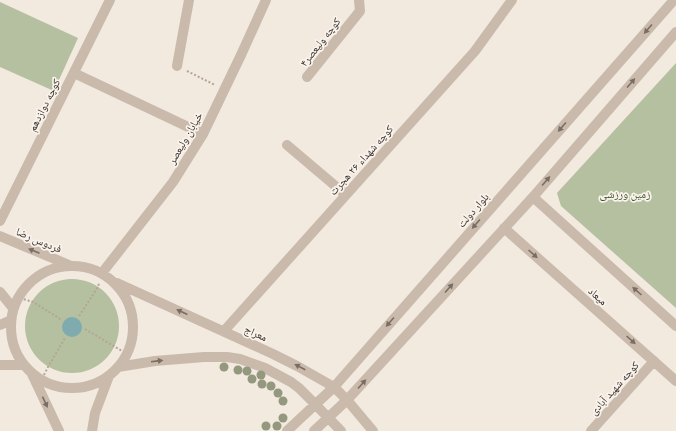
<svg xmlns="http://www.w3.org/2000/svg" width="676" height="431" font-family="'Public Sans','Noto Naskh Arabic',sans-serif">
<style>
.green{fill:#b5c0a0}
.water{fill:#80abae}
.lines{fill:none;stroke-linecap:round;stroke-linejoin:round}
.path{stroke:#b5a496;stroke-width:2;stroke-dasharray:2 2;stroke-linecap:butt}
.minor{stroke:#cabaac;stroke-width:10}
.tree{fill:#93987e}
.oneway{fill:#7a6e64}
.labels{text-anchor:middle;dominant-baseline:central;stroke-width:3.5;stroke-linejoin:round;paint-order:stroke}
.street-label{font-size:11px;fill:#382f2a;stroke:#f9f3ec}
.park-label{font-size:11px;fill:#46552f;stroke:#f9f3ec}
</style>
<rect width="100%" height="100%" fill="#f2e9df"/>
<path class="green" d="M0,2l78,36 -24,53 -54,-24z
M676,63v245l-115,-102 -4,-13z
M25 326a47 47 0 1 1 94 0a47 47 0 1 1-94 0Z"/>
<path class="water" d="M62 327a10 10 0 1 1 20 0a10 10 0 1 1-20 0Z"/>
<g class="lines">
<path class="path" d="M187,71l28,14
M20,298l13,4 29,18
M79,316l19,-29 1,-4
M85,329l42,25
M44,375l4,-8 17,-29"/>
<path class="minor" d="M177,66l12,-66
M74,73l129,61
M307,77l53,-66 -1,-11
M287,145l59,50
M533,197l143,129
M0,221l110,-221
M504,228l172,153
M0,236l69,29
M11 327a61 61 0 1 1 122 0a61 61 0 1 1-122 0Z
M102,273l71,-91 30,-48 38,-79 25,-55
M117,283l156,71 24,12 37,21 13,13 26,31
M0,292l13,16
M0,325l11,-5
M224,331l251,-280 37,-51
M0,365h24
M118,367l37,-6 49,-4h23l13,2 25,9 26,14 8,6 16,16 26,27
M32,374l27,57
M92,431l3,-18 14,-37
M287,431l47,-44 340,-387
M314,431l33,-31 186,-203 143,-165
M591,431l63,-70"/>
</g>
<g class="tree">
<circle cx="224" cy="367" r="4.5"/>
<circle cx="238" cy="370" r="4.5"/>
<circle cx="247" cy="371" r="4.5"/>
<circle cx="261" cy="375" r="4.5"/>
<circle cx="252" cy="379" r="4.5"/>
<circle cx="262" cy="384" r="4.5"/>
<circle cx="271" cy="386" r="4.5"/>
<circle cx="278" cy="393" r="4.5"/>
<circle cx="283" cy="401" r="4.5"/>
<circle cx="283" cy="418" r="4.5"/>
<circle cx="266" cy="426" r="4.5"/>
<circle cx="277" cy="426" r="4.5"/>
</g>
<defs><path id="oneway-solid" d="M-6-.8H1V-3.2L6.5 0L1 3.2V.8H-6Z"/></defs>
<g class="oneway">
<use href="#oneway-solid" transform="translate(648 29) rotate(131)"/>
<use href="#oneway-solid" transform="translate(631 83) rotate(-49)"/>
<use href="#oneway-solid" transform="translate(562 127) rotate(131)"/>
<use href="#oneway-solid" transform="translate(546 181) rotate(-49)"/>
<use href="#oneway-solid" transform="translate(476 224) rotate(131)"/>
<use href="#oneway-solid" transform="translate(34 251) rotate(-157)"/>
<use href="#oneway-solid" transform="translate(533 254) rotate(42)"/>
<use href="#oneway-solid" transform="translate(449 288) rotate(-48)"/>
<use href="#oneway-solid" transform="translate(637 291) rotate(-138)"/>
<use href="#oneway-solid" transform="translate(182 312) rotate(-155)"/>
<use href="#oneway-solid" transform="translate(390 322) rotate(131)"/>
<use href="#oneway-solid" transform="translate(631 340) rotate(42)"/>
<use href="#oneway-solid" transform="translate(157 361) rotate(-7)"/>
<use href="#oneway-solid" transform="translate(300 367) rotate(-152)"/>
<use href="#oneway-solid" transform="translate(362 384) rotate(-48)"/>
<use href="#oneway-solid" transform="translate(45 402) rotate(65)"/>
</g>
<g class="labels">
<g class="street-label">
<text transform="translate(320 42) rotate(-52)">کوچه ولیعصر۴</text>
<text transform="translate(44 105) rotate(-63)">کوچه دوازدهم</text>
<text transform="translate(185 138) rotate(-60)">خیابان ولیعصر</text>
<text transform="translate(361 160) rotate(-48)">کوچه شهداء ۲۶ هجرت</text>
<text transform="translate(473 210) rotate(-49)">بلوار دولت</text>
<text transform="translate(39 240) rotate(23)">فردوس رضا</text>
<text transform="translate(598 296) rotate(42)">میعاد</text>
<text transform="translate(256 333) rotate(24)">معراج</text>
<text transform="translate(614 388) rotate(-48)">کوچه شهید آبادی</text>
</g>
<g class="park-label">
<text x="625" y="194">زمین ورزشی</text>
</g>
</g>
</svg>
